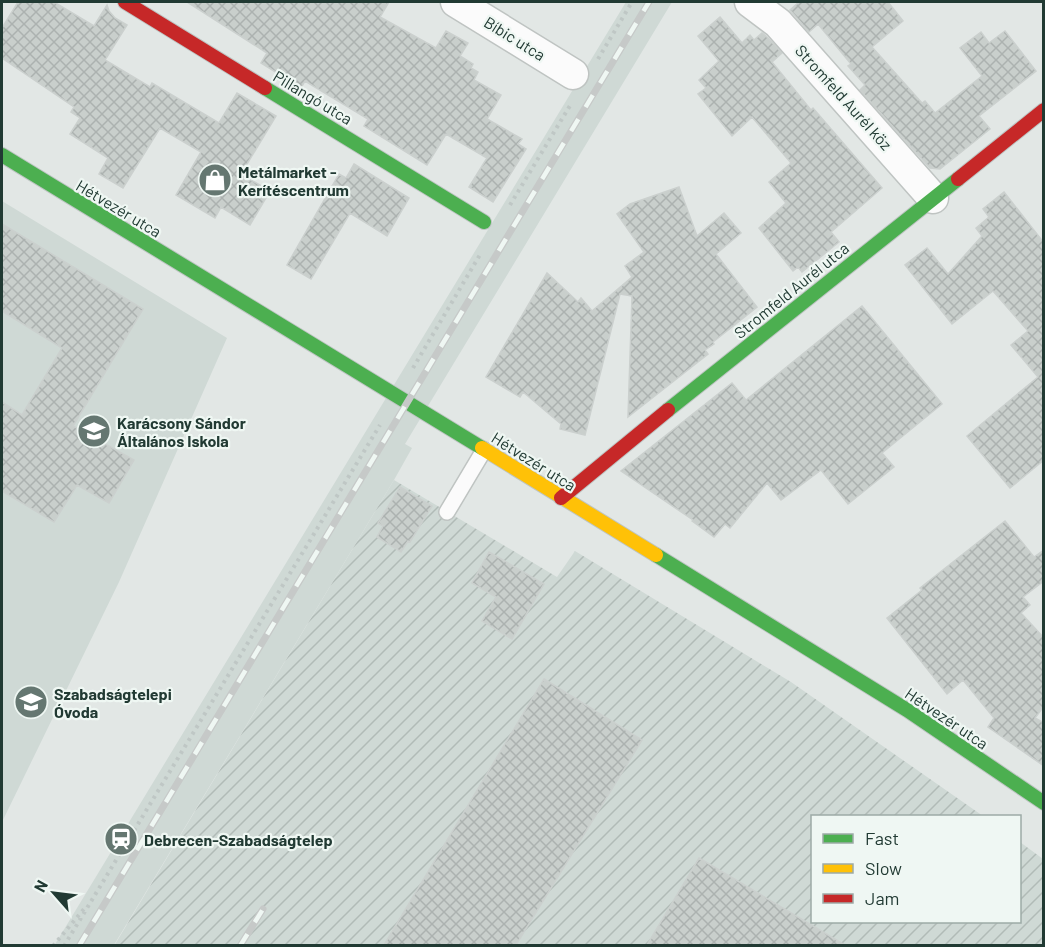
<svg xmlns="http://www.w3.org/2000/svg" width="1045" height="947" font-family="Barlow,sans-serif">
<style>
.built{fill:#cfd9d5}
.industrial{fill:url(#industrial-furrows)}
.building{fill:url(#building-cross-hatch);stroke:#cbd0ce;stroke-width:1.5}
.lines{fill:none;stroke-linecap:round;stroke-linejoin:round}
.lane-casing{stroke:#bfc4c2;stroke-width:18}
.street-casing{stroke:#bfc4c2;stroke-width:33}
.fast-casing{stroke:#bec5c3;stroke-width:16}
.slow-casing{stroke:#bec5c3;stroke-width:16}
.jam-casing{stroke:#bec5c3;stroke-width:16}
.path{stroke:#bfc7c5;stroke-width:4;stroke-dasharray:3 4.5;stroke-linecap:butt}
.lane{stroke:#fbfbfb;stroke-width:15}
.street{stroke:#fbfbfb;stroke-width:30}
.fast{stroke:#4caf50;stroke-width:14}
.slow{stroke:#ffc107;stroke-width:14}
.jam{stroke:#c62828;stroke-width:14}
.rail-casing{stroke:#c6c9c8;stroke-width:7}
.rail{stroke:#eff7f3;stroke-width:4.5;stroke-dasharray:14;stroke-linecap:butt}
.labels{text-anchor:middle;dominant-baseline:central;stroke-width:4.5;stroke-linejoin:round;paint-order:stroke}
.street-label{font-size:16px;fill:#213a33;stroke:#eff7f3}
.poi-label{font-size:16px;font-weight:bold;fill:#213a33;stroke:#eff7f3;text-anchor:start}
</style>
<defs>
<pattern id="industrial-furrows" width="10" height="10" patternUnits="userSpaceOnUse" patternTransform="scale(1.5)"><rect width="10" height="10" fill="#cfd9d5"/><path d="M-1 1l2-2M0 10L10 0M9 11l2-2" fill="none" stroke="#b1bbb7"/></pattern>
<pattern id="building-cross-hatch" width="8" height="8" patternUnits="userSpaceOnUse" patternTransform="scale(1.5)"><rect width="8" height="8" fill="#c9cfcc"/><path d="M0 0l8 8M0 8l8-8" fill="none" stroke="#acb2b0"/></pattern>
</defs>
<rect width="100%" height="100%" fill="#e2e7e5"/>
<path class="built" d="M626,2h46l-267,442 7,4 -18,32 -280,465 -60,1z
M2,201l225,137 -108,244 -117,240z"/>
<path class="industrial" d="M394,480l163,97 18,-26 216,131 192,134h-171v106h208v-80l23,17v86l-929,1z"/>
<path class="building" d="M18,2h36l40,24 13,-21 2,6 6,7 12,7 -22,35 45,27 2,-4 67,40 18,-30 39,23 -35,58 29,17 -20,34 -29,-18 -6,11 -39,-23 25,-43 -41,-24 -37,60 -24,-14 9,-16 -38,-24 10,-16 -9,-6 3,-5 -72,-49v-30z
M187,2h202l-9,15 56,31 10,-17 22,12 -8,13 13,8 -2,4 7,4 -4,8 27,15 -14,24 35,20 -4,5 8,5 -33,53 -24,-15 18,-29 -41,-24 -19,31 -63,-39 4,-7 -63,-38 -4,7 -40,-25 6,-10z
M799,2h89l15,19 -31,26 50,56 3,-2 10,12 47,-37 -22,-28 21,-16 8,11 16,-12 31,40 -57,45 11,13 -50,40 -10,-1 -70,-78 5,-5 -17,-19 3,-2 -33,-40 -9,8 -19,-22z
M720,17l22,26 8,-8 4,5 8,-7 4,3 16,17 -10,9 39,48 2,-2 69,80 -51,44 8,10 -37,30 -4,-5 -5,4 -34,-43 27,-25 -17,-21 22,-19 -39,-46 -20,19 -34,-42 8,-6 -7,-8 20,-19 -21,-25z
M354,164l55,34 -22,38 -37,-23 -39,66 -24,-14 52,-91 7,4z
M679,187l18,49 27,-23 17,20 -25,21 41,53 -44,35 1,2 -9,6 3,4 -80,63 4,-121 -12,-2 -35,141 -25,-6 1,-5 -38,-32 -3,5 -34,-20 61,-104 31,29 3,-4 11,13 40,-34 -7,-11 19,-14 -27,-38 13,-10z
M1004,192l40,51v217l-34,28 -43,-52 71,-59 -27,-32 17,-14 -35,-40 -41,33 -47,-59 22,-17 21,26 34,-38 -6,-8 13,-11 -6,-8z
M2,224l141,85 -70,117 61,34 -25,43 -32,-18 -23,37 -52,-31v-89l20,13 40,-67 -60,-37z
M862,306l80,98 -60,49 12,14 -46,37 -27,-34 -40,30 -14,-17 -37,45 -5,-4 -11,13 -22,-16 1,-1 -72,-49 111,-88 14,17z
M400,487l32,19 -22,36 -2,-1 -7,11 -24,-15 6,-11 -5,-3z
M1005,521l29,36 10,-7v31l-21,16 7,8 -9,8 23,25v68l-9,12 9,5v43l-56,-39 6,-9 -31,-38 -16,14 -60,-76 35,-28 -2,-2z
M489,552l55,32 -32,55 -30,-18 14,-24 -24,-14z
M544,679l98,61 -126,205h-132z
M699,858l146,87h-198z"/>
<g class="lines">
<defs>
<path id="lane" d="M447,512l37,-62"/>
<path id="street" d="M456,2l117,72
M750,2l28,21 155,175"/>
<path id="fast" d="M265,88l219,134
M2,155l480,293
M668,410l290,-231
M656,555l251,155 137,93"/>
<path id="slow" d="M482,448l174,107"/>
<path id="jam" d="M125,2l140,86
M958,179l86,-69
M561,498l107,-88"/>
</defs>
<use href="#lane" class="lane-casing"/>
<use href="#street" class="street-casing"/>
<use href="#fast" class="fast-casing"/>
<use href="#slow" class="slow-casing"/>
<use href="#jam" class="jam-casing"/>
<path class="path" d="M598,59l34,-57
M510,205l61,-101
M413,368l68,-115
M53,946l31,-37
M64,946l316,-521"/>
<use href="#lane" class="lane"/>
<use href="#street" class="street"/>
<use href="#fast" class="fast"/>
<use href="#slow" class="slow"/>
<use href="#jam" class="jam"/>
<defs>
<path id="rail" d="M79,946l570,-944
M240,946l23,-37"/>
</defs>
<use href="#rail" class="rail-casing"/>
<use href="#rail" class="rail"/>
</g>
<defs>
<symbol id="shop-disc" viewBox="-11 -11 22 22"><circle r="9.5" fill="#657771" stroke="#eff7f3"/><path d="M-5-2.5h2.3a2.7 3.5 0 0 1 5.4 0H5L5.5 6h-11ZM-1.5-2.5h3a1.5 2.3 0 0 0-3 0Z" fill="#fff"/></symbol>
<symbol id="school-disc" viewBox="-11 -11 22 22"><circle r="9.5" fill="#657771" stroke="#eff7f3"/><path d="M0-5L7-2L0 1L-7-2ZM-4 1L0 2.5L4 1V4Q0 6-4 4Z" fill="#fff"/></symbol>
<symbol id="station-disc" viewBox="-11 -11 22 22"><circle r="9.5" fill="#657771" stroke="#eff7f3"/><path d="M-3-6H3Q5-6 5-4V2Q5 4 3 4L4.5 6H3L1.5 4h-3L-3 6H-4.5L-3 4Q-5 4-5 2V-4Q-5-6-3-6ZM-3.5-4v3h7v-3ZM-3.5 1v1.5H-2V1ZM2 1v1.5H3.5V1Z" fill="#fff"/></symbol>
</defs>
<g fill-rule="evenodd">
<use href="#shop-disc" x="196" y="161" width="38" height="38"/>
<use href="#school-disc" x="75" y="412" width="38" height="38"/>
<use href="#school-disc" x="12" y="683" width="38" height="38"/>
<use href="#station-disc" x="102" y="820" width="38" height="38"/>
</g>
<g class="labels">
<g class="street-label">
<text transform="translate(515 38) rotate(32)">Bíbic utca</text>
<text transform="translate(313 97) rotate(31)">Pillangó utca</text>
<text transform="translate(844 97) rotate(48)">Stromfeld Aurél köz</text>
<text transform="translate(119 208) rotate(31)">Hétvezér utca</text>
<text transform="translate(791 290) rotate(-39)">Stromfeld Aurél utca</text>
<text transform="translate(534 461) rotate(32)">Hétvezér utca</text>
<text transform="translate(947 718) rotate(34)">Hétvezér utca</text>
</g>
<g class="poi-label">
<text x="238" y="171">Metálmarket -<tspan x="238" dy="18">Kerítéscentrum</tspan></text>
<text x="117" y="422">Karácsony Sándor<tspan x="117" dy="18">Általános Iskola</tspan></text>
<text x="54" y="693">Szabadságtelepi<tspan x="54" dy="18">Óvoda</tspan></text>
<text x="144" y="839">Debrecen-Szabadságtelep</text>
</g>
</g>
<rect width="1045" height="947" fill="none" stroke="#213a33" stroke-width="6"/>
<rect x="811" y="815" width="210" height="108" fill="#eff7f3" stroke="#9daba6" stroke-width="1.5"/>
<rect x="823" y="834" width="30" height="9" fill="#4caf50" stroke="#9daba6" stroke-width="1.5"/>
<text x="865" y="845" font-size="18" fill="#213a33">Fast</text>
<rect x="823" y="864" width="30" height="9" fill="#ffc107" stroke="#9daba6" stroke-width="1.5"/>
<text x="865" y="875" font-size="18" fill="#213a33">Slow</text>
<rect x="823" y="894" width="30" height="9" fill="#c62828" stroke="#9daba6" stroke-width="1.5"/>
<text x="865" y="905" font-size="18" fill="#213a33">Jam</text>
<g transform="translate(54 893) rotate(298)" stroke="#eff7f3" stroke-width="4.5" paint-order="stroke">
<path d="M0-4.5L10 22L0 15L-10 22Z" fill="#213a33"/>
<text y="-9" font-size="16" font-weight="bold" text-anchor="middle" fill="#213a33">N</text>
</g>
</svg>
